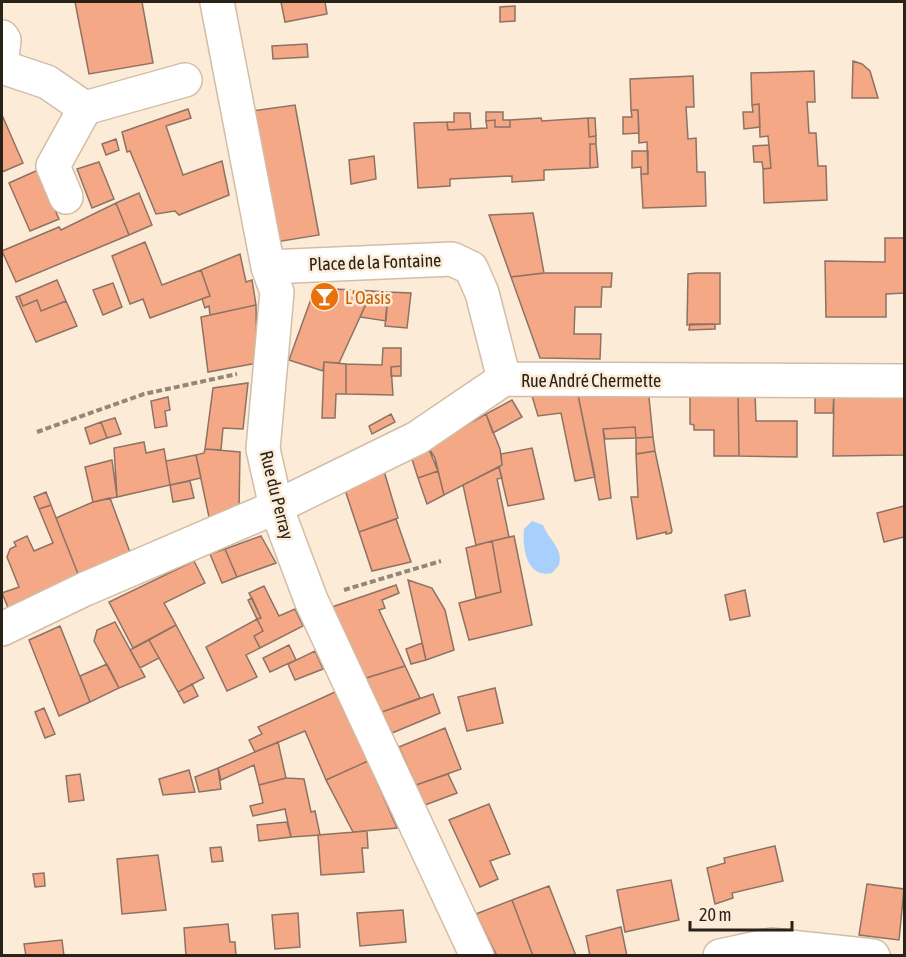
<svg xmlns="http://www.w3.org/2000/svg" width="906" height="957" font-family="'Asap Condensed',sans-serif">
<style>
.water{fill:#a9d0fd}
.building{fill:#f4a886;stroke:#8e7265;stroke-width:1.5}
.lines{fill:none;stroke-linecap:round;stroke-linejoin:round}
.minor-casing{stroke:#d2bea6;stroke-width:36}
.path{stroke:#948778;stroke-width:4;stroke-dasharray:6 3;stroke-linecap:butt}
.minor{stroke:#fff;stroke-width:33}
.labels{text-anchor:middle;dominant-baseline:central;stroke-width:5;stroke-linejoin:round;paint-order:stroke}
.street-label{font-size:18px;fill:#292218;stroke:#fcebd7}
.food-label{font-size:18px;fill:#c56008;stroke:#fcebd7;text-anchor:start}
</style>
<rect width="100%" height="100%" fill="#fcebd7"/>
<path class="water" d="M532,521l11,4c5,14 21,24 16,40l-7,8c-25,6 -30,-25 -28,-44z"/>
<path class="building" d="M75,2h67l11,61 -64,11z
M281,2h44l2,12 -42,8z
M515,6v15l-15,1v-15z
M307,44l1,13 -35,2 -1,-13z
M853,61l9,3 8,7 8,27h-26z
M814,71l1,31h-8l2,31h7l2,33h8l1,34 -63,3 -1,-34 8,-1 -3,-32 -8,1 -1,-33 -7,1 -1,-32z
M693,76l1,31h-8l2,32 8,-1 1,34h8l1,34 -63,2 -2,-34h7l-1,-32 -8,1 -1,-33h-7l-1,-31z
M759,104l1,23 -16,2 -1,-17h10l-1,-7z
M295,105l24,130 -43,7 -23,-131z
M188,109l3,9 -25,8 17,49 39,-14 7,34 -50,20 -4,-4 -19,3 -26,-63 -3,1 -5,-20z
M631,110h7l1,23 -16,1v-17h9z
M486,112h17v8h7v7h-15v-7l-9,1z
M454,113h16l1,16 -23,1 -1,-8h7z
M2,115l21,48 -21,9z
M541,118l1,3 46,-3 1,19 7,-1v8h-6v24l-46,2v10l-32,2v-6l-62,3v7l-32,2 -4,-65 33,-1 1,8 39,-2 -1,-7 9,-1v7h15v-7z
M588,118h7l1,18 -7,1z
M116,139l3,11 -13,5 -4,-11z
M590,144h6l2,23 -8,1z
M769,145l2,23 -8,1 -1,-7h-8l-1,-16z
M632,151h16v23h-7v-7l-9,1z
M374,156l2,23 -25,5 -2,-24z
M99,162l15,37 -22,9 -15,-39z
M38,170l21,49 -29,12 -21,-48z
M139,193l13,32 -23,10 -13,-32z
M116,203l13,32 -113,47 -14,-31 57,-24 2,3z
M533,213l11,60 -33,4 -22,-62z
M885,238h19v55l-18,1v23h-60l-1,-56 60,1z
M145,242l17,43 39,-15 9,26 -60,22 -7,-19 -13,5 -18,-48z
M240,254l6,28 6,-2 4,25 -46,10 -1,-9 -4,2 -3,-9 8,-3 -9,-26z
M544,273h68l-1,14h-9l-1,20h-26l-1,27h27l-1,25 -60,-1 -29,-81z
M696,273h24v51l-33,1 1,-51z
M57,280l9,21 -25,10 -4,-11 -14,6 -4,-10z
M113,283l9,24 -19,8 -10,-25z
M315,288l57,3 -33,72 -15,-1 -1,9 -34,-11z
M372,291l16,1 -2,29 -26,-4z
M388,292l23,1 -4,35 -22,-2z
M19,296l4,10 14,-6 4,11 25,-10 11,25 -41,16 -20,-45z
M256,305l1,58 -49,9 -7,-55z
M690,324h25v5l-26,1z
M383,348h18v18l-10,1 2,28 -47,-1v-30l36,1z
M324,362l22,2v30h-10l-1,24h-13z
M401,366v10h-10v-9z
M248,383l-5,46 -20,-1 -2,22 -16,-1 8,-61z
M648,388l5,49 -17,1 -1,-11 -32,2 8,69 -12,2 -22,-110z
M834,389h70v66l-71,1z
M577,390l18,87 -20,4 -14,-68 -23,3 -6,-20z
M738,391h17l1,30h41v36l-58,-1z
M738,391l1,65h-25v-26h-20v-5l-4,-1v-32z
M815,391h19l-1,22h-18z
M168,397l2,13 -5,1 2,15 -12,2 -4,-27z
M512,400l10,17 -29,16 -7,-19z
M391,414l4,8 -23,12 -3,-8z
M486,414l14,35 2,16 -58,30 -9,-37 -7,-11z
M115,418l6,16 -14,4 -6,-16z
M101,422l6,16 -17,6 -5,-16z
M635,427l1,11 -31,1 -2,-10z
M653,437l2,14 -19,3v-16z
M144,442l2,11 18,-4 6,36 -53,12 -3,-49z
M428,447l10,24 -20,7 -7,-22z
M532,448l12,51 -36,7 -9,-39 3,-2 -1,-11z
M205,449l35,3 -1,58 -29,12 -14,-67 8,-2z
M655,451l17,80 -1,2 -5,1v-2l-29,7 -6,-42h7l-2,-43z
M196,455l5,23 -31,7 -4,-24z
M112,460l5,37 -24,5 -8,-35z
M499,467l3,11 -5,1 12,58 -33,8 -13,-60z
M384,471l14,47 -39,14 -15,-45z
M438,471l6,24 -17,9 -9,-26z
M190,481l4,17 -21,4 -3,-17z
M46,492l5,13 -12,4 -5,-12z
M110,498l21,57 -51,24 -24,-61 37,-16z
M51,505l29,74 -71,31 -7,-17 17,-6 -12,-30 3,-8 6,-3 -2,-4 13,-6 7,15 19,-8 -14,-34z
M904,506v31l-20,5 -7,-29z
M396,519l15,43 -39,9 -13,-39z
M261,536l15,27 -39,14 -12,-28z
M514,536l18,89 -63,15 -10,-37 42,-11 -9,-51z
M492,541l9,51 -25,6 -10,-50z
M225,549l12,28 -15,6 -12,-29z
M194,561l11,22 -41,20 12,22 -43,23 -24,-46z
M408,580l24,8 13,22 9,40 -28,10z
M396,585l3,8 -17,7 3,8 -6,2 26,56 -39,12 -34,-71z
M264,586l15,30 16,-7 8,17 -43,22 -6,-12 9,-5 -6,-12 4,-1 -12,-25z
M745,590l5,26 -20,4 -5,-25z
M252,598l9,20 -4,1 -9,-19z
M257,619l6,12 -9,5 6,12 -14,7 11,22 -30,14 -21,-44z
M115,622l30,55 -26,11 -25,-47 3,-11z
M176,625l28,53 -26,14 -29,-52z
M60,626l30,76 -31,14 -30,-76z
M149,640l10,18 -19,10 -10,-18z
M422,643l4,17 -15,4 -5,-15z
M289,645l7,15 -26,12 -7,-14z
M315,651l8,18 -28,11 -7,-16z
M107,664l12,24 -29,14 -10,-26z
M405,666l15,32 -38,14 -16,-34z
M192,684l6,12 -14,7 -6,-11z
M495,688l8,35 -36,8 -9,-34z
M335,692l33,69 -42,19 -21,-49 -50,21 -6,-12 13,-6 -4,-7z
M433,694l7,19 -48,20 -10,-21z
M44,708l11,26 -10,4 -10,-26z
M445,728l16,41 -45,16 -17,-38z
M278,742l8,36 -27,7 -5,-20 -33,15 -3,-12z
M368,761l29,67 -44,4 -27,-52z
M218,768l3,21 -22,3 -4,-15z
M189,770l6,22 -32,3 -4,-16z
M80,774l4,26 -15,2 -3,-26z
M448,774l9,19 -32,12 -9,-20z
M286,778l18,1 7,33 4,-1 5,24 -29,2 -6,-28 -32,7 -3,-10 13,-3 -4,-18z
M489,804l21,50 -20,7 8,18 -18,8 -31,-67z
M287,822l4,15 -32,4 -2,-16z
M367,831l1,17h-6l2,24 -43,3 -3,-40z
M775,846l8,35 -51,12 1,5 -18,6 -8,-36 18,-5 -1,-5z
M221,847l2,14 -11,1 -2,-14z
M158,855l8,55 -44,4 -5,-55z
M44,873l1,13 -10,1 -2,-13z
M671,880l8,40 -54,12 -8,-42z
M867,884l37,5 -5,51 -40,-5z
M549,886l27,70h-43l-21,-56z
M512,900l21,56h-36l-21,-42z
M403,910l3,32 -46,4 -3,-33z
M298,913l2,34 -25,2 -3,-34z
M228,924l2,18h5l1,14h-50l-2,-28z
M621,927l6,29h-37l-4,-20z
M62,940l2,16h-38l-2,-12z"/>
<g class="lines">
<defs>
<path id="minor" d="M217,2l51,265 9,25 -14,157 13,58 35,93 166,356
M2,37l2,3 -2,18
M2,67l45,15 38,26 100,-28
M66,197l-13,-31 32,-58
M268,267l184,-8 19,9 11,25 22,86
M2,629l83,-40 191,-82 141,-69 87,-59 400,2
M720,956l51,-11 102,11"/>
</defs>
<use href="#minor" class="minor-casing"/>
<path class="path" d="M37,432l107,-38 93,-20
M344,590l97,-29"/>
<use href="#minor" class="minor"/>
</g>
<defs>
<symbol id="bar-disc" viewBox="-11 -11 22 22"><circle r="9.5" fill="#e8710a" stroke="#fcebd7"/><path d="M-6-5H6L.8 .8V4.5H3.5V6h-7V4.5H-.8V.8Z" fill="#fff"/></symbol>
</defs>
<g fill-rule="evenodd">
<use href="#bar-disc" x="308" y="280" width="33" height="33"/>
</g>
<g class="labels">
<g class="street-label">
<text transform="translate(375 262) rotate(-2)">Place de la Fontaine</text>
<text x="591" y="380">Rue André Chermette</text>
<text transform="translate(277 495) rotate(76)">Rue du Perray</text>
</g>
<g class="food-label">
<text x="345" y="297">L’Oasis</text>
</g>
</g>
<rect width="906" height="957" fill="none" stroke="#292218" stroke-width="6"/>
<path d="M690 921v9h102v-9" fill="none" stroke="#292218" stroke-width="3"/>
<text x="699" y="921" font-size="18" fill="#292218" stroke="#fcebd7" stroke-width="4.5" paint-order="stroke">20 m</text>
</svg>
